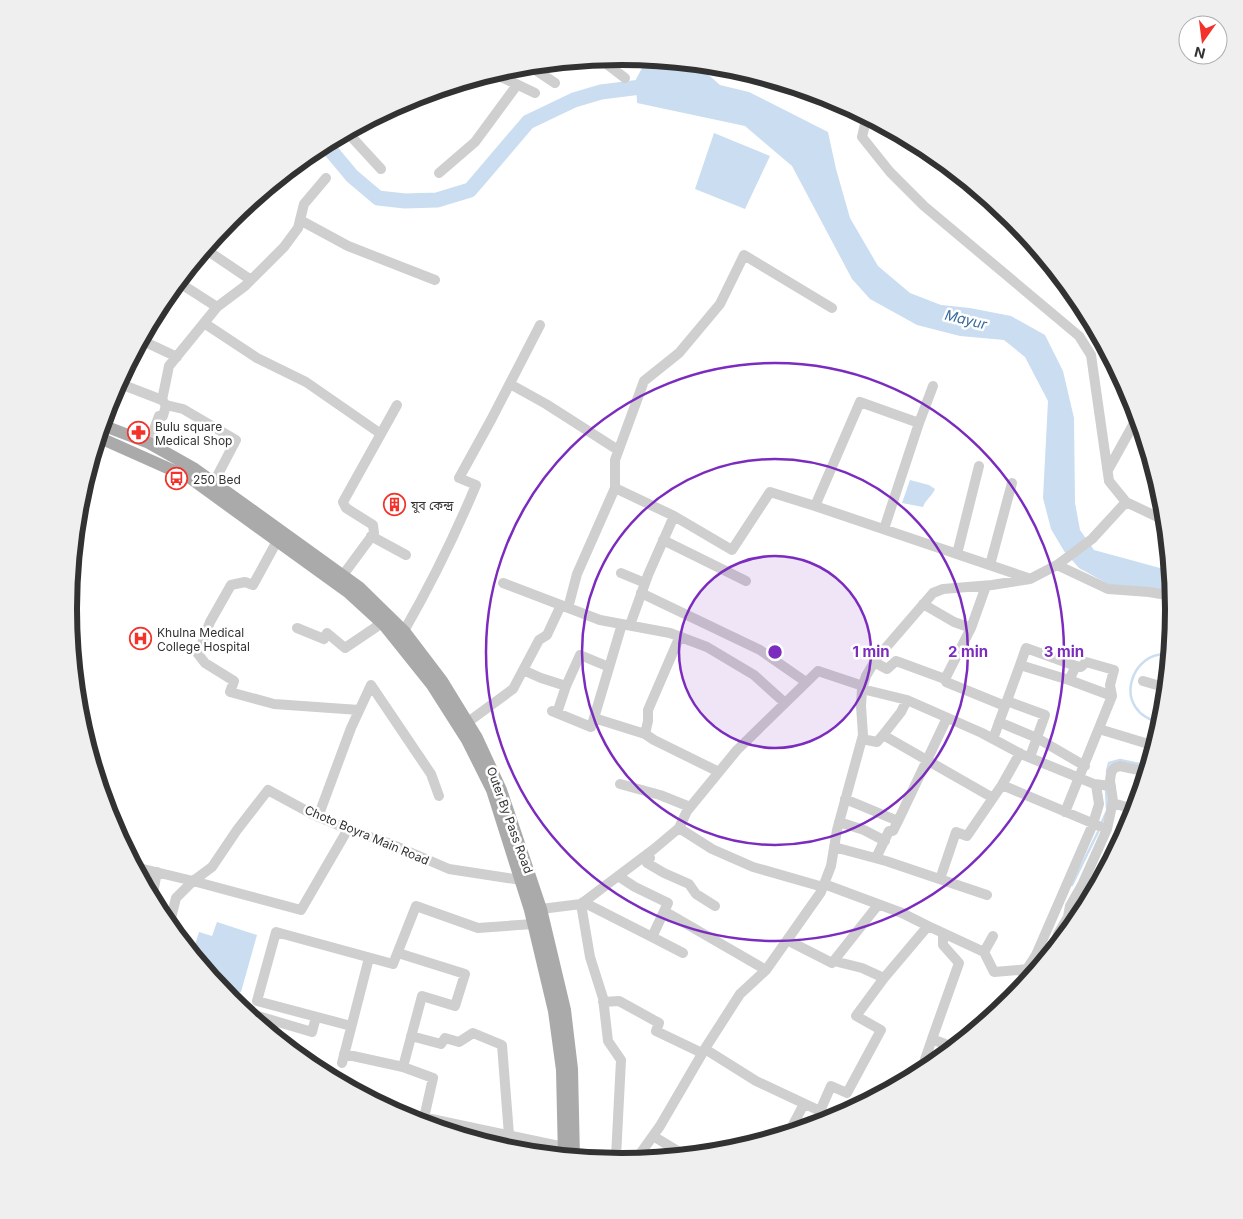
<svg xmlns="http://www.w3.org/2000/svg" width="1243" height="1219" font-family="Inter,'Noto Sans Bengali',sans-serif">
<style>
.water{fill:#cbddf0}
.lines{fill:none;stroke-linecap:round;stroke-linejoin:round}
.stream{stroke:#cbddf0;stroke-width:2.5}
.river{stroke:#cbddf0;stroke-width:15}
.minor{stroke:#cfcfcf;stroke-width:10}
.major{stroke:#aaa;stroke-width:12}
.ring{fill:none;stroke:#7b2cbf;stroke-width:2.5}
.labels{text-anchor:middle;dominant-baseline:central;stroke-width:5;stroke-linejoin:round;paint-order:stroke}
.poi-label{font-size:12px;fill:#323232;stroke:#fff;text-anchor:start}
.street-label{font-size:12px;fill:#323232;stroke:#fff}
.water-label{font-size:14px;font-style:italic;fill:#386a9c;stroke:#fff}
.rim{fill:none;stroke:#323232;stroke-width:6}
.centre{fill:#7b2cbf;stroke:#fff;stroke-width:2.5}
.ring-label{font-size:15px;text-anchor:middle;font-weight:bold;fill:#7b2cbf;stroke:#fff;stroke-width:5;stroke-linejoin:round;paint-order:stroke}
</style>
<rect width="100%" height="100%" fill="#fff"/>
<path class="water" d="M647,59l57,5v7l16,14 29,7 79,40 8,37 14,49 28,48 32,27 31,12 29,3 41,8 34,19 18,36 11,47 1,85 5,27 14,20 77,21 2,19 -63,-5 -31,-17 -15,-17 -13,-22 -8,-31 5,-97 -23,-44 -21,-17 -44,-4 -43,-11 -47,-26 -18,-20 -60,-113 -47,-40 -108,-23 -1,-24z
M714,133l56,23 -25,53 -50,-20z
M910,480l19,5 6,4c-3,7 -9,10 -12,18l-21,-4z
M217,922l40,13 -16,57 -3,1 -19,-6 -27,-33 7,-22 13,4z"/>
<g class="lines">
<path class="stream" d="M1162,723c-54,-11 -30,-76 8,-68
M1107,771l2,-8 11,-3 29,6
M1106,789l1,19
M1101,824l5,-11
M1072,885l27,-55"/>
<path class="river" d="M323,144l9,8 20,24 26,22 27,3 32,-1 33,-10 58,-68 46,-22 27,-8 56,-7"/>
<path class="minor" d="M599,58l26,20
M528,65l27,18
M493,73l42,20
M867,116l-5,21 28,35 34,34 155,130 12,19 18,126 17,21 40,19
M347,132l34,37
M439,173l36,-31 42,-57
M300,220l48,26 87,34
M205,249l46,31
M178,282l39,25
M204,323l53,35 49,24 75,52
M141,340l36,17
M118,383l44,17
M510,384l36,20 72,46
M166,405l17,4 53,31 -22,42
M919,423l14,-37
M149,443l10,-27h4l3,-11 -4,-5 7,-34 48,-59 28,-21 39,-39 14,-19 6,-24 22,-26
M1108,470l30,-54
M615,488v-28l29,-79 35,-28 41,-49 24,-49 88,53
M1126,502l-34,37 -35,26 51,24 41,3 24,4
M884,529l35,-106 -59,-21 -45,104 213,72
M371,536l35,19
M663,540l83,41
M277,541l-24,44 -8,-3 -14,3 -21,37 -12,32 7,9 29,18 -4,11 44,12 85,6
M957,554l22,-88
M990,565l22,-82
M621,573l24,10
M343,575l31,-42 -1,-8 -27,-17 -3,-6 54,-97
M503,583l97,37 70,13 37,14 47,28 31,28
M641,593l119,57 46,32
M923,604l31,18 17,6 15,-42
M568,608l9,-34 38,-86 59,28 58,34 38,-58 45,14
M622,624l-28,94 51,16 9,6 65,32
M630,625l18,-50 26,-59
M297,628l27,11 3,-6 18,15 37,-25
M404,631c27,-47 51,-96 72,-146l-17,-7 32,-58 49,-95
M874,662l13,7 9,-8 49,18 26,-51
M1020,665l6,-17 50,18
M523,670l18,8 25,8 -9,27
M945,679l1,3 59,24
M1069,680l43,16
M1143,681l24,7
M566,686l14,-31 29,12
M862,689l45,11 75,33 39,21 73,30 17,2
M1007,701l38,14 -15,42
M552,711l39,16 3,-9
M468,722l45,-33 26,-49 8,-5 14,-30
M999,722l38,16 48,28
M1099,729l56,17
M645,734l3,-13v-11l32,-74
M883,735l18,-23 6,-12
M862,739l15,3 6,-7 110,63 9,-13
M993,739l27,-74 49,15 7,-14 5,1 5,-5 28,8 -4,15 2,11 -47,116
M1020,753l-18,32 97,41
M620,784l40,11 30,12
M845,799l53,22 49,-103
M1113,803l23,7
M318,817l33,-89 20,-43 60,89 8,22
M839,822l25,8 21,11
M679,828l8,-17 50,-61 81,-79 45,15
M834,847l52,14 101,34
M647,854l3,4 -3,5 17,10 25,11 7,10 19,12
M876,858l13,-27h4l5,-10
M135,867l58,14 108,29 47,-81
M618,876l17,11 33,16 -16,34 31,16
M940,879l16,-47 11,4 26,-38
M824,884l78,29 26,13
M152,898l5,-26
M583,902l71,36
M581,904l9,53 13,41 5,43 13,19 -5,97 2,5
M541,909l40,-5 73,-55 25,-21 33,21 41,18 70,20
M664,911l102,59
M1078,921l-10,-4 2,-11 12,-21 25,-56 6,-28 -3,-20 1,-8 3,-5 6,-2 28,6
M169,926l7,-28 17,-17 19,-14 25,-37 31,-40 46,25 38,16 39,13 58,25 72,11
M943,933v12l16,18 -27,76 23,9
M787,940l45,23 46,-58
M984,952l9,-16
M1053,952l5,-18 10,-17
M398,953l67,21 -10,32 -33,-10 -19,71 30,11 -9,40
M834,961l28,7 22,10
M1019,970l8,-1 9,-14 57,-131 6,-20 -3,-19
M603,1002l16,-1 40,22 -3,8 46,22
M256,1022l2,-6 54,16 4,-15
M351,1026l-94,-25 19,-69 117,32 23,-58 62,22 55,-4
M411,1036l30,8 4,-6 14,4 14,-9 29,12 7,90
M705,1049l51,32 64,30
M344,1054l59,13
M342,1063l27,-105
M920,1074l12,-35
M389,1110l175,37
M837,1119l-17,-8 11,-25 16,7 34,-63 -25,-14 28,-38 44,-52 56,26 10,20 25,-2 12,8
M788,1134l16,-30
M653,1136l33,20
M761,1143l3,-6
M635,1161l25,-35 46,-79 34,-53 26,-24 55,-78 10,-26 6,-36 26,-95 -2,-29 1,-17 4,-13 10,-17 57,-66 10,-4 49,-4 38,-6 27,-14"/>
<path class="major" d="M102,425l47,18 46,26 164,118 45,44 38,50 35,57 24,52 40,119 24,101 7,59 2,89
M98,437l92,41 159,115 35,32 48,60 35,55 25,50 38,120 24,101 8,59 2,87"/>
</g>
<circle cx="775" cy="652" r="96" fill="#7b2cbf" fill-opacity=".12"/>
<g class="ring">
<circle cx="775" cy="652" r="96"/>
<circle cx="775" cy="652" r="193"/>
<circle cx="775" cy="652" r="289"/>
</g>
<defs>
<symbol id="pharmacy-ring" viewBox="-11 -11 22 22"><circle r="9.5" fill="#fff" stroke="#f2322b" stroke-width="1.5"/><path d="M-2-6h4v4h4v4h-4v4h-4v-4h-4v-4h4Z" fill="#f2322b"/></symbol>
<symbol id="bus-ring" viewBox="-11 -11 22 22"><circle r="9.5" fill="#fff" stroke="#f2322b" stroke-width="1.5"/><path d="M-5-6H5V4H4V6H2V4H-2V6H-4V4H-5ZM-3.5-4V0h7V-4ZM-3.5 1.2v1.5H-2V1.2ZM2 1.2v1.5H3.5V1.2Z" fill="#f2322b"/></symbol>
<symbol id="building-ring" viewBox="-11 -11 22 22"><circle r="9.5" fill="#fff" stroke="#f2322b" stroke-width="1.5"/><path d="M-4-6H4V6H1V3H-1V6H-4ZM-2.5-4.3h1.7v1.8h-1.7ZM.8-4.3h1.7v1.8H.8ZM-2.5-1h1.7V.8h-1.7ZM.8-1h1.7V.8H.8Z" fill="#f2322b"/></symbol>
<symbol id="hospital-ring" viewBox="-11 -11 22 22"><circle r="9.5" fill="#fff" stroke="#f2322b" stroke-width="1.5"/><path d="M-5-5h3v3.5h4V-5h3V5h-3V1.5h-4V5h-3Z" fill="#f2322b"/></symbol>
</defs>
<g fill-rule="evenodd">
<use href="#pharmacy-ring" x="126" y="420" width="25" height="25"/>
<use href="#bus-ring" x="164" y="466" width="25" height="25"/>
<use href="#building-ring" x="382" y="492" width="25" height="25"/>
<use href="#hospital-ring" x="128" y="626" width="25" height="25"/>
</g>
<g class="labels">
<g class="poi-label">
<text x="155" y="426">Bulu square<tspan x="155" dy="14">Medical Shop</tspan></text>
<text x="193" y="479">250 Bed</text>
<text x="411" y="505">যুব কেন্দ্র</text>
<text x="157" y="632">Khulna Medical<tspan x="157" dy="14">College Hospital</tspan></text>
</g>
<g class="street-label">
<text transform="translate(510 820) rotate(70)">Outer By Pass Road</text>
<text transform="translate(367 835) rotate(23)">Choto Boyra Main Road</text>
</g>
<g class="water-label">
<text transform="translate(966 319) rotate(14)">Mayur</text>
</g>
</g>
<path d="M0 0H1243V1219H0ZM77 609a544 544 0 1 1 1088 0a544 544 0 1 1-1088 0Z" fill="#efefef" fill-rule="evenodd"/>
<path class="rim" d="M77 609a544 544 0 1 1 1088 0a544 544 0 1 1-1088 0Z"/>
<circle cx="775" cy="652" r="8" class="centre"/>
<g class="ring-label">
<text x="871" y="657">1 min</text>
<text x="968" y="657">2 min</text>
<text x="1064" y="657">3 min</text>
</g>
<g transform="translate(1203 40) rotate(194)"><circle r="24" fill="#ffffff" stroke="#adadad"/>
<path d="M0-4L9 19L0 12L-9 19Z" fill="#f2322b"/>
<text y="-8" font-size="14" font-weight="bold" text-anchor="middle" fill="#323232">N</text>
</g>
</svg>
